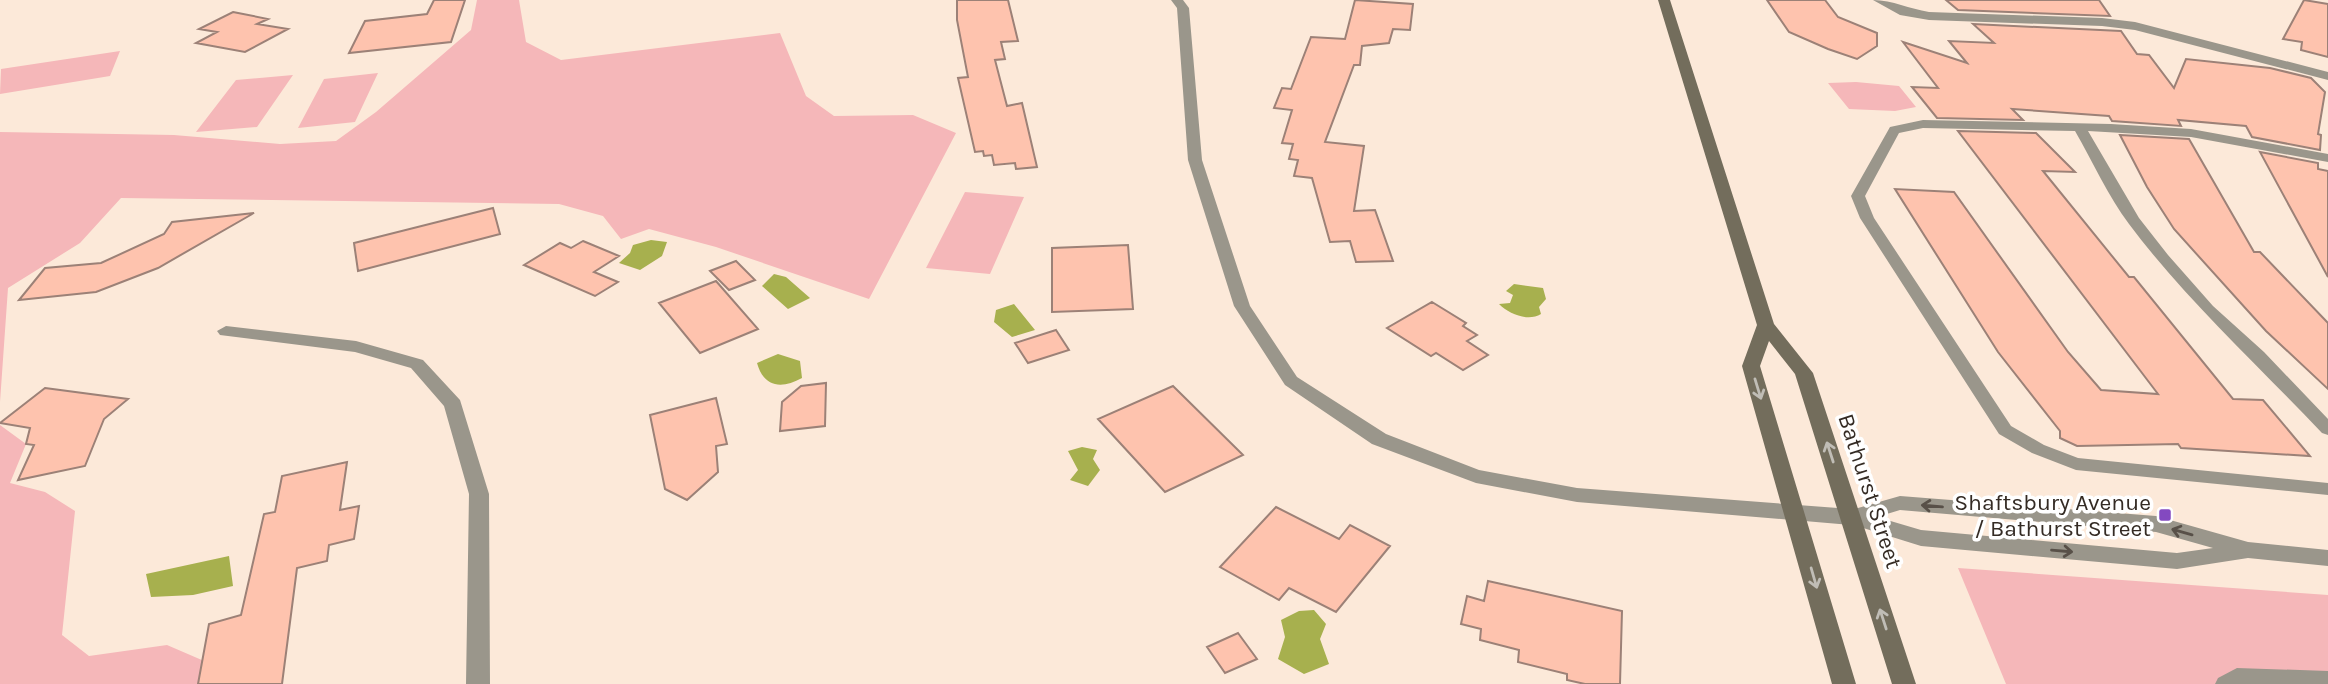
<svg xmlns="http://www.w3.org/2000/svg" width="2328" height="684" font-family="Karla,sans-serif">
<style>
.green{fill:#f5b7b9}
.water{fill:#a7b04e}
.building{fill:#fec3ae;stroke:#9c8177;stroke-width:2}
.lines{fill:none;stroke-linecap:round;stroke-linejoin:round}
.service{fill:#9a968b;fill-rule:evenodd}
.minor{fill:#9a968b;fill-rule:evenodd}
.tertiary{fill:#9a968b;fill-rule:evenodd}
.secondary{fill:#736d5c;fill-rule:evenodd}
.oneway{stroke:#c0bdb6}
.oneway2{stroke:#585048}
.poi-dot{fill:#8349c0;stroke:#fff;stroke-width:2.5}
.labels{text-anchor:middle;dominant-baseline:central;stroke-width:7;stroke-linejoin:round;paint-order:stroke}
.street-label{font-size:23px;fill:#342b24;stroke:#fff}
.poi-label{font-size:23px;fill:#342b24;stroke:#fff;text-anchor:end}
</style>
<rect width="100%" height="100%" fill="#fce9d9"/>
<path class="green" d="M477,0h42l7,42 35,18 219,-27 26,63 28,20 79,-1 43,18 -87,166 -153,-52 -67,-18 -28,10 -18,-23 -44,-12 -438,-6 -41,45 -72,45 -8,114v-270l174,3 106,9 56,-3 40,-29 95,-82z
M120,51l-10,25 -110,18 1,-25z
M378,73l-23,49 -57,6 26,-49z
M293,75l-36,52 -61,5 40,-52z
M1856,82l43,4 17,21 -21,4 -46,-2 -21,-26z
M965,192l59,5 -34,77 -64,-6z
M0,425l26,19 -16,39 35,9 30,19 -13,124 27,21 78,-11 51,22 9,17h-227z
M1958,568l370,27v89h-322z"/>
<path class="water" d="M651,240l16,2 -5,14 -22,14 -21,-7 11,-10 3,-8z
M774,274l12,3 24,21 -22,11 -26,-23z
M1514,284l29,4 3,11 -7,8 2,7c-13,8 -32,0 -42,-10l11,-1 3,-8 -7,-4z
M1014,304l21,26 -23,7 -18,-15 2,-12z
M778,354l22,7 2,17c-20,11 -38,10 -45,-15z
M1082,447l15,3 -4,9 7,11 -12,16 -18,-6 8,-10 -10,-19z
M229,556l4,30 -40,9 -42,2 -5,-23z
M1314,610l12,14 -6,15 9,25 -25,10 -26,-15 7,-22 -4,-17 18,-9z"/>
<path class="building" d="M434,0h31l-14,42 -102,11 16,-32 62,-7z
M957,0h51l10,41 -17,1 4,17 -10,1 12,46 15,-3 15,64 -21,2 -1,-6 -21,2 -2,-10 -8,1 -1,-5 -8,1 -17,-74 10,-1 -11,-57z
M1355,0l58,4 -3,26 -17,-1 -4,14 -27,3 -2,19h-6l-29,77 39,4 -10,65 21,-1 18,51 -37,1 -6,-21 -20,1 -18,-64 -18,-2 4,-16 -9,-1 4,-15 -11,-1 10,-33 -18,-2 8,-20 9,1 20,-52 34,2z
M1767,0h58l13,17 39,16v13l-20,13 -29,-10 -39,-17z
M1946,0h153l11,16 -152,-6z
M2304,0l24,4v53l-27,-7 1,-8 -19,-3z
M233,12l35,7 -11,5 31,5 -43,23 -49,-9 21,-11 -18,-3z
M1973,24l148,7 16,23 12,1 25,33 12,-29 84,9 41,10 14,14 -7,42 3,1 -1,15 -68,-13 -6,-11 -68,-6 3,6 -69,-5 -3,-5 -97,-7 11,11 -86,-2 -25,-31 26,1 -35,-46 64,21 -18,-22 45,2z
M1958,131l78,2 39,39 -32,-1 86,106h5l99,122 30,1 47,56 -129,-8 -3,-4 -101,2 -17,-8v-7l-62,-79 -103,-163 59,3 114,160 33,38 57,4z
M2120,135l69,4 65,113h6l68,71v66l-62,-58 -92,-102 -27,-42z
M2260,152l58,11v6l10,2v106z
M493,208l7,26 -142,37 -4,-28z
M254,213l-96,55 -62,24 -77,8 26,-32 56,-5 63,-29 8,-12z
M583,241l36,15 -25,16 24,10 -23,14 -71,-31 36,-22 11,5z
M1128,245l5,64 -81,3v-64z
M736,261l19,19 -26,10 -19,-19z
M716,281l42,48 -58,24 -41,-50z
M1432,302l34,21 -3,3 14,9 -10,6 21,14 -25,15 -27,-17 -5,3 -44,-28z
M1056,330l13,20 -41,13 -13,-20z
M826,383l-1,43 -45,5 2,-29 19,-16z
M1173,386l70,69 -78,37 -67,-73z
M45,388l83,11 -24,20 -19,47 -67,14 16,-35 -8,-1 4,-16 -30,-5z
M716,398l11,46 -11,2 2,26 -31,28 -22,-11 -15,-74z
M347,462l-7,48 19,-4 -5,33 -25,6 -2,16 -30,7 -15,116h-84l11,-60 32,-9 23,-101 11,-2 7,-36z
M1276,507l63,32 11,-14 40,21 -54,66 -47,-24 -10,12 -59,-33z
M1488,581l134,30 -2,73h-35l-18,-4v-6l-49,-12 1,-12 -39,-10 1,-11 -20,-5 6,-28 17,5z
M1238,633l19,26 -32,14 -18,-26z"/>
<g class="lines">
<path class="service" d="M1923,120l188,4 80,5 137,25v8l-137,-25 -103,-6 51,87 29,37 45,51 51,46 64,67v16l-6,-2c-65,-69 -136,-133 -193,-209 -21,-28 -36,-62 -54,-93l-152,-3 -24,5 -34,63 9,22 137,208 33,19 34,13 250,25v12l-252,-25 -44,-17 -33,-19 -139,-216 -9,-22 39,-69z
M2237,668l91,3v13h-113l3,-6z"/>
<path class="minor" d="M1171,0h12l6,8 13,152 48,146 47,71 89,57 93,36 98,18 274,21 7,3 3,5 -3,5 -7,3 -274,-23 -101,-19 -104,-39 -87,-59 -51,-79 -46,-146 -11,-152z
M1873,0c20,0 36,9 56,12l173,6 33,4 193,50v8l-193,-50 -33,-4 -173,-6 -29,-5z
M226,326l130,15 67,19 37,40 29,94 1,190h-24l3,-190 -25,-88 -33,-38 -56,-16 -135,-17 -3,-4z"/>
<path class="tertiary" d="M1900,496l256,20 92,26 80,8v16l-80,-8 -71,11 -256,-23 -77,-24 -3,-5 3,-5zM1900,510l256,22 57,16 -36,5 -256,-23 -44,-13z"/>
<path class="secondary" d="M1658,0h12l104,324 39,49 103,311h-24l-97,-310 -26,-33 -9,25 96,318h-24l-90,-318 15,-41z"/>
</g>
<defs><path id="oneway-shaft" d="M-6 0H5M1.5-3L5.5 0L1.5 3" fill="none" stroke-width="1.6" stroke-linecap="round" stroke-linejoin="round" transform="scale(1.75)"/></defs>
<g class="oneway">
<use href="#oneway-shaft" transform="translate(1758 389) rotate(73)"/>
<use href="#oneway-shaft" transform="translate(1830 452) rotate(-108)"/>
<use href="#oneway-shaft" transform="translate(1814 578) rotate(74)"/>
<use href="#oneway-shaft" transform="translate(1883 619) rotate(-108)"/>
</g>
<g class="oneway2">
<use href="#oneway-shaft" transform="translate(1932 506) rotate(-175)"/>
<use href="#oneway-shaft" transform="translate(2182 532) rotate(-164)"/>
<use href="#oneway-shaft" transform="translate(2062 551) rotate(5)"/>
</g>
<rect class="poi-dot" x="2158" y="508" width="14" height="14" rx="3.5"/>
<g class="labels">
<g class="street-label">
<text transform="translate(1870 491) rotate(72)">Bathurst Street</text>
</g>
<g class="poi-label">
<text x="2151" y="502">Shaftsbury Avenue<tspan x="2151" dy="26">/ Bathurst Street</tspan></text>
</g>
</g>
</svg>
